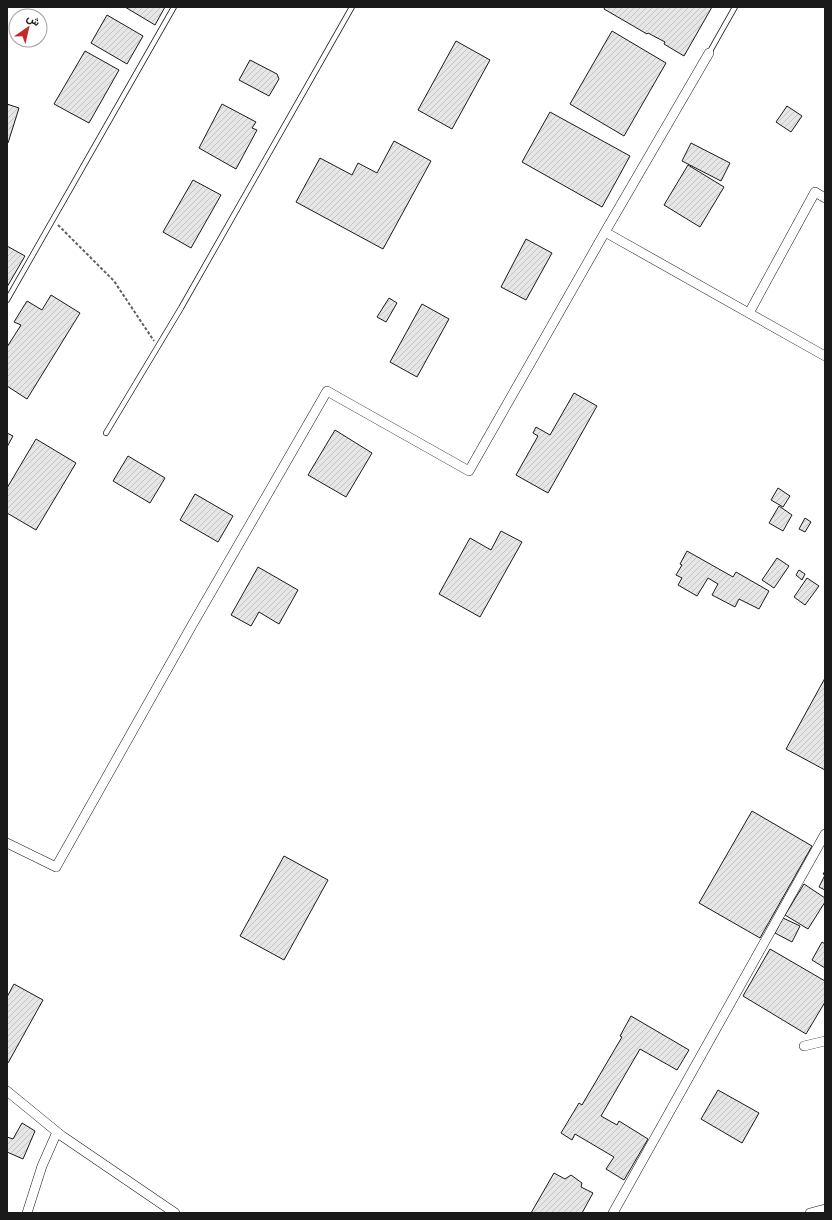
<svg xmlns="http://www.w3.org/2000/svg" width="832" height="1220" font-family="Spectral,Vazirmatn,serif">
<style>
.building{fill:url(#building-hatch);stroke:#1a1a1a}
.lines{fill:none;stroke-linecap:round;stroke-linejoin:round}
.lane-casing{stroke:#1a1a1a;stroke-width:6}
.street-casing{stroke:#1a1a1a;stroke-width:10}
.path{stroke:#5f5f5f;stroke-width:2;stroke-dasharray:3 2;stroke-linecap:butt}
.lane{stroke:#fff;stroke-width:4.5}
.street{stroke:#fff;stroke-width:9}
</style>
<defs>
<pattern id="building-hatch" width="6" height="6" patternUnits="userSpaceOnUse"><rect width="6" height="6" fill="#e6e6e6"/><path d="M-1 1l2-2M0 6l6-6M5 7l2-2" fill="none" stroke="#c5c5c5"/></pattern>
</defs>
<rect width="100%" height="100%" fill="#fff"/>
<path class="building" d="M125,7h40l-10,18z
M605,7h107l-28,49 -20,-12 1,-2 -17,-9 -1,1 -43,-25z
M107,15l36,21 -16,28 -36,-21z
M612,31l54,32 -42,73 -54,-32z
M456,41l34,19 -38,69 -34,-19z
M85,51l34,19 -30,53 -35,-19z
M250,60l27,14 2,5 -10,17 -30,-16z
M7,104l12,4 -11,35 -1,-1z
M222,104l34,18 -4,6 5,2 -21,39 -37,-21z
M787,106l15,10 -11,16 -15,-10z
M550,112l80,44 -28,51 -80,-45z
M394,141l37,20 -48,88 -87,-47 24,-44 32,17 6,-12 19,10z
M691,143l39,20 -9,18 -39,-20z
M688,165l36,22 -24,40 -36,-22z
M193,180l28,15 -30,53 -28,-16z
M526,239l26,14 -26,47 -25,-13z
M7,246l18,10 -18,31z
M51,295l29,18 -53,86 -20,-13v-39l14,-22 -7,-3 13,-21 15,9z
M389,298l8,5 -11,19 -9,-5z
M422,304l27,15 -32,58 -27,-15z
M574,393l23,13 -49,87 -32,-18 22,-39 -5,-3 3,-6 14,8z
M335,430l37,23 -26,44 -38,-22z
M7,433l6,3 -6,11z
M36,439l40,24 -40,67 -29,-17v-25z
M128,456l37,22 -15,25 -37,-22z
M778,488l12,8 -7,11 -12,-7z
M195,494l38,22 -15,26 -38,-22z
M779,506l13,9 -9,16 -14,-8z
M805,518l6,4 -6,10 -6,-3z
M501,531l21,11 -42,75 -41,-23 31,-56 21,12z
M687,551l46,26 3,-5 33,19 -10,18 -20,-10 -4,8 -23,-12 6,-11 -10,-6 -11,18 -19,-11 4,-7 -6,-3 6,-10 -2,-1z
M777,558l12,8 -15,22 -12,-8z
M258,567l40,23 -19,34 -20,-12 -8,14 -20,-11z
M799,570l6,4 -3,6 -6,-5z
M807,578l12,8 -14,19 -11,-8z
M825,678v92l-39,-21z
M752,811l60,35 -52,92 -61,-35z
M284,856l44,24 -44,80 -44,-24z
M825,871v19l-6,-3 6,-12 -2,-1z
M804,884l21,14v4l-17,27 -23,-14z
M783,918l17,8 -8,16 -17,-9z
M822,942l3,2v24l-13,-8z
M770,949l55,32v21l-19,32 -63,-38z
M14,984l29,16 -35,63 -1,-1v-65z
M631,1016l58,34 -12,20 -37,-21 -39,67 16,9 2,-4 29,18 -24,41 -18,-11 8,-12 -39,-23 -3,6 -11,-7 18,-30 3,2 40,-68 -2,-1z
M718,1090l41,23 -17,30 -41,-24z
M22,1123l13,8 -12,28 -16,-7v-15l6,2z
M554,1173l11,6 6,-4 11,8 -1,4 12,6 -11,20h-51z"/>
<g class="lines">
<defs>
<path id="lane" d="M709,53l26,-46
M7,300l167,-293
M106,433l75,-125 171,-301"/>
<path id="street" d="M605,232l220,124
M749,313l66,-121 10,6
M7,843l49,24 135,-240 136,-236 142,80 136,-239 104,-179
M804,1046l21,-5
M7,1091l55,45 113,77
M27,1213l15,-47 15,-34
M613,1213l212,-379
M810,1213l15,-4"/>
</defs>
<use href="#lane" class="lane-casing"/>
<use href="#street" class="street-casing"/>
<path class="path" d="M58,225l56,56 40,60"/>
<use href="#lane" class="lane"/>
<use href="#street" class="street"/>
</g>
<rect width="832" height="1220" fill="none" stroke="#1a1a1a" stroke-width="16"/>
<g transform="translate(28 28) rotate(34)"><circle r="19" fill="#ffffff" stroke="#a3a3a3"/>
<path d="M0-3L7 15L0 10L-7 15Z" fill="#c62828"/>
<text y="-6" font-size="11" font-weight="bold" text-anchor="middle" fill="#1a1a1a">ش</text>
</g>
</svg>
